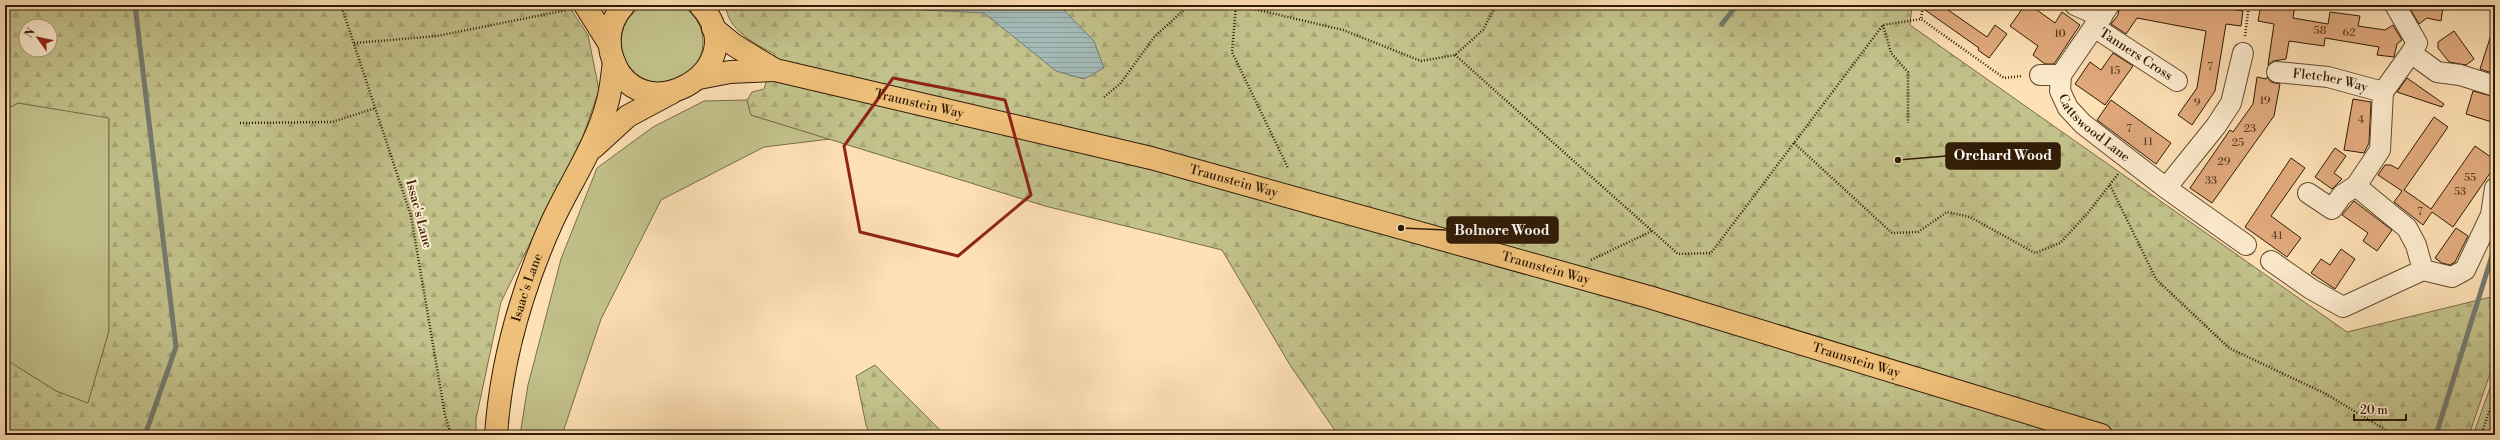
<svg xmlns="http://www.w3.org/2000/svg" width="2500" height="440" font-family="'Libre Bodoni',serif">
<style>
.green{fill:#c3c28b;stroke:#7a6e48}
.forest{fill:url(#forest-firs);stroke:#7a6e48;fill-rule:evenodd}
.water{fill:url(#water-rules);stroke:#757b70}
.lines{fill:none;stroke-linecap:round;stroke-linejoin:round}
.stream{stroke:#757b70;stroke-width:5}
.building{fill:#e2ab7e;stroke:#301b05}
.street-casing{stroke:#644c31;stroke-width:22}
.primary-casing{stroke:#301b05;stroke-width:24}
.highway-casing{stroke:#301b05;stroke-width:24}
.path{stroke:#301b05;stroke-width:2.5;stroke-dasharray:1 2;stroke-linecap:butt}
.street{stroke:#feeccf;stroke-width:20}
.primary{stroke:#efc07a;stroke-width:22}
.highway{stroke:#efc07a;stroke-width:22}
.marked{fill:none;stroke:#8f2418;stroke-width:3;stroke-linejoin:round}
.labels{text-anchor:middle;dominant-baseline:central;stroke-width:4;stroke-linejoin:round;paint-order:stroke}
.number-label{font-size:11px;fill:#5c3f23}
.street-label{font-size:13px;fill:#301b05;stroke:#feeccf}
.leader{fill:none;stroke:#301b05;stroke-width:1.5}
.callout-dot{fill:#301b05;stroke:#feeccf;stroke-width:1.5}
.callout{fill:#301b05;stroke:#301b05;stroke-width:1.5}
.callout-label{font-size:14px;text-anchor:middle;font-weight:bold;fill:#fff}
</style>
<defs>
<pattern id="forest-firs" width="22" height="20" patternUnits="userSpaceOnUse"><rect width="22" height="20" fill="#c3c28b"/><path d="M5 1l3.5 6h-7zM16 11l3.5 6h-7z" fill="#a8a676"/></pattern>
<pattern id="water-rules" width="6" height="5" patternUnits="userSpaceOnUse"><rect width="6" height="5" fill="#a3bbb7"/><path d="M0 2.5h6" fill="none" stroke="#8da09c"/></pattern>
</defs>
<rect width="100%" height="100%" fill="#fee1b5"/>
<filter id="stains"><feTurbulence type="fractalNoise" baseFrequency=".005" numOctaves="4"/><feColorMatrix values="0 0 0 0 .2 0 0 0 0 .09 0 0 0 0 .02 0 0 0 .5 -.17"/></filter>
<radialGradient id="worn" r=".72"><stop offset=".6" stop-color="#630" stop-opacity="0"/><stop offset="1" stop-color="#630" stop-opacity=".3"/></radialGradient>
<path class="green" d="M621 42a41 41 0 1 1 82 0a41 41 0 1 1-82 0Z
M747,100l4,15 79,24 -66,8 -103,53 -60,119 -39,116h-42l8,-50 33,-126 36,-91 56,-41 51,-26z
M18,103l91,14v214l-21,73 -32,-13 -51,-32v-249z
M2495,374v61h-22z"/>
<path class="forest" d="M5,5h563l20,30 11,55 -16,46 -82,166 -25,117v16h-471v-76l51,32 32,12 21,-72v-213l-91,-15 -13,7zM26,26h24v24h-24z
M726,5h1186l-2,20 437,307 148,-36v63l-26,76h-1131l-48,-70 -68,-115 -177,-44 -294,-91 -4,-15 5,-8 12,-3 11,-35c-19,-9 -49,-25 -49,-49z
M875,365l70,70h-75l-4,-10 -10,-49z"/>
<path class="water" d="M862,5h197l35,36 10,27 -20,11 -28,-8 -72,-58 -120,-6z"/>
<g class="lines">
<path class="stream" d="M135,5l41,342 -31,88
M1722,24l15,-19
M2436,435l59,-189"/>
</g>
<path class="building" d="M1918,5h23l46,32 8,-12 12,9 -18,24 -11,-8 1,-2z
M2025,5h5l25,18 7,-11 18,13 -26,39h-9l-12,-9 5,-9 -28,-20z
M2120,5h92l31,6 -2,15 -15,-2 -11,67 -23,34 -14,-10 19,-27 9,-57 -69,-13 -11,16 -15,-10 7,-9z
M2261,5h34l-2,13 35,6 2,-12 30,4 -2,10 27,4 8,-5 9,15 -5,4 -3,13 -17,-2 2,-8 -54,-9 -1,8 -35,-5 -3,18 -13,2 -5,4 6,-41 -16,-3z
M2408,5h38l-3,2 -2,14 -14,-3 -8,6z
M2454,31l20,28 -8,6 -17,-3 -11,-14v-6z
M2492,32l3,1v41l-15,-5z
M2113,53l20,13 -28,39 -30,-21 15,-22 11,8z
M2257,77l9,2 1,-2 4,5 9,2 -6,32 -62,87 -22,-15 40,-58 3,2 20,-28z
M2407,78l37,26 -2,3 -45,-15z
M2473,91l22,6v26l-29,-9z
M2353,99l18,3 -2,41 -5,10 -20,-3z
M2111,100l60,43 -15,21 -59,-44z
M2434,117l14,10 -44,63 13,9 14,10 44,-63 20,14v6l-42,61 -21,-15 -9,13 -29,-23 8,-11 -24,-16 7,-10h6l7,4z
M2335,148l11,8 -12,17 8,6 -10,10 -17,-12z
M2291,158l14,10 -34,48 30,22 -14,19 -42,-30z
M2354,201l38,29 -15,21 -14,-10 5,-8 -26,-18z
M2456,228l12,8 -13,26 -5,3 -8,-2 -7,-5z
M2341,249l14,10 -20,30 -24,-16 10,-14 9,6z"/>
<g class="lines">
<defs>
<g id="street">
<path d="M2075,5l27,12"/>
<path d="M2395,5l22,38 -6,10 26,19 23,3 35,11"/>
<path id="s1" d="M2094,27l83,54"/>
<path d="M2411,53l-28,39 -3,58 -24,36 51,42 9,17 7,25"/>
<path id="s2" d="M2277,72l51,5 55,15"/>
<path id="s3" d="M2040,75h21l-1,16 8,17 15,16 83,64 80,57"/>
<path d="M2061,75l48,-70"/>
<path d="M2166,188l50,-62 15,-23 12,-50"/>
<path d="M2308,193l24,16 10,-14 14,-9"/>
<path d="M2271,261l40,28 32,18 80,-37 29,7 13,-7 26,-55 4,-27"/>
</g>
<g id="primary">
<path d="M593,148l35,-32 43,-23"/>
<path id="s4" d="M496,435c5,-73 26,-146 56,-213 18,-39 44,-76 55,-118 4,-13 5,-28 7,-42"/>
</g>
<g id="highway">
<path d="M585,5l25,40"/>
<path d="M624,5c-12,13 -17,30 -13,48 22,86 149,17 89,-48"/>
<path id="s5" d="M713,28l21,17 41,25 376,88 498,139 452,138"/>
<path d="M699,78l31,-6 45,-2"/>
</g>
</defs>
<use href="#street" class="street-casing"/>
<use href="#primary" class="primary-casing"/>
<use href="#highway" class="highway-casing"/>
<path class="path" d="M341,5l70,211 34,199 6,20
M1236,5l-4,47 56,116
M1923,5l-2,14 83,59 18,-2
M1883,25l8,28 17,19v51
M2245,36l4,-31
M354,43l83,-7 130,-26
M1455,55l223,199 33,-1 172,-228 38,-6
M1104,97l16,-13 35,-48 32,-29 50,-2 106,25 78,31 34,-6 28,-25 13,-25
M240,123l92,-1 44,-14
M1794,143l98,90 26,-1 29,-20 23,5 65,36 25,-10 27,-29 31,-40
M2110,185l46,94 73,69 97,46 68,41
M1591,260l61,-29
M2481,435l14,-40"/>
<use href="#street" class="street"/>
<use href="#primary" class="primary"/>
<use href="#highway" class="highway"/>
</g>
<path class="marked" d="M893,78l112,22 26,95 -73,61 -98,-24 -16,-86z"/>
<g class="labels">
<g class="number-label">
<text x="2320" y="31">58</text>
<text x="2349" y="33">62</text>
<text x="2060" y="34">10</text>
<text x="2210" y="67">7</text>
<text x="2115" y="71">15</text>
<text x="2265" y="101">19</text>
<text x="2197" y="103">9</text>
<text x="2361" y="120">4</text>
<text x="2129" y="129">7</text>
<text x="2250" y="129">23</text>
<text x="2148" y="142">11</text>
<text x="2238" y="143">25</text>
<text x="2224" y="162">29</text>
<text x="2470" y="178">55</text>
<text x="2211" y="181">33</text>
<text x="2460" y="192">53</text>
<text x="2420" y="212">7</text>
<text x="2277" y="236">41</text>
</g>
<g class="street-label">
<text stroke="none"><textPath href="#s1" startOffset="50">Tanners Cross</textPath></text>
<text stroke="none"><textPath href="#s2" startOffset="54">Fletcher Way</textPath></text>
<text stroke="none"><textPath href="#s5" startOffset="223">Traunstein Way</textPath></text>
<text stroke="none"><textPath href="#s3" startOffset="88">Cattswood Lane</textPath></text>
<text stroke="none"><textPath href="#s5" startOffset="547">Traunstein Way</textPath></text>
<text transform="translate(419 214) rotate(75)">Issac's Lane</text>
<text stroke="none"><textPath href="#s5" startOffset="871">Traunstein Way</textPath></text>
<text stroke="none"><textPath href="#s4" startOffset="151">Isaac's Lane</textPath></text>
<text stroke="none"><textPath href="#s5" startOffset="1195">Traunstein Way</textPath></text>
</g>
</g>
<path class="leader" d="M1898 160L1946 156M1401 228L1447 230"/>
<g class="callout-dot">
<circle cx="1898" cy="160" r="4"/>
<circle cx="1401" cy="228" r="4"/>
</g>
<g class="callout">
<rect x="1946" y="143" width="114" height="26" rx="4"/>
<rect x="1447" y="217" width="111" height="26" rx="4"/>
</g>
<g class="callout-label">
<text x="2003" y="160">Orchard Wood</text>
<text x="1502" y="235">Bolnore Wood</text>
</g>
<rect width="2500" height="440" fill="none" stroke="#fee1b5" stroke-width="20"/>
<rect x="6" y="6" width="2488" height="428" fill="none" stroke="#301b05" stroke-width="2"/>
<rect x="10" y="10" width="2480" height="420" fill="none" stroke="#301b05"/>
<g transform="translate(38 38) rotate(303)"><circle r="19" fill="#feeccf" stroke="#ac987e"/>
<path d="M0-3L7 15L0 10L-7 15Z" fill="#8f2418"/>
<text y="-6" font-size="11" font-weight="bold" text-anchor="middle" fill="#301b05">N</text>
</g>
<path d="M2354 414v6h52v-6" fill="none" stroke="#301b05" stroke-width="2"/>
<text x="2360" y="414" font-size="12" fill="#301b05" stroke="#feeccf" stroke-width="3" paint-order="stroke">20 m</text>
<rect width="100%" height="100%" filter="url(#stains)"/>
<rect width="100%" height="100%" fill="url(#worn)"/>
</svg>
